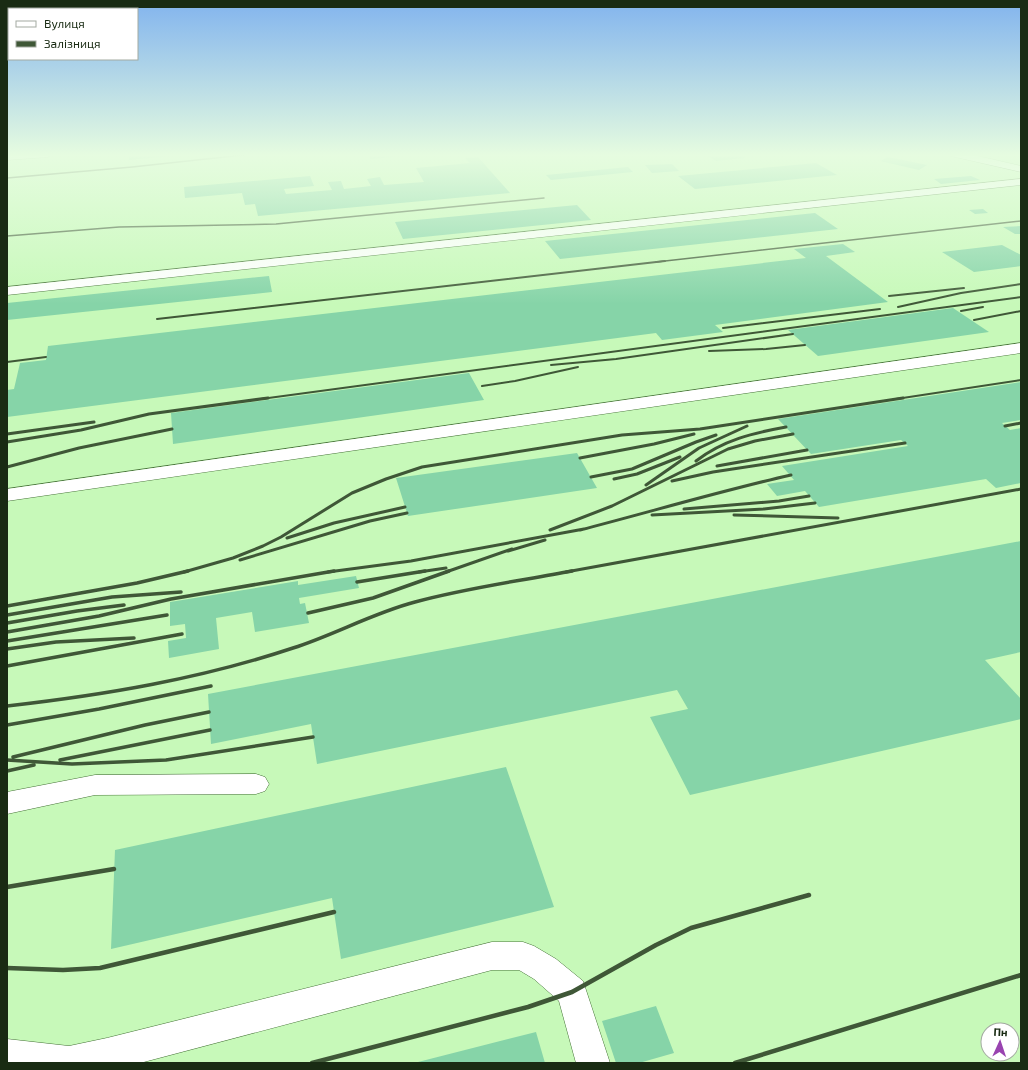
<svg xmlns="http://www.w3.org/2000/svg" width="1028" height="1070" font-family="'Exo 2',sans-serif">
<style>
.building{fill:#86d4a8}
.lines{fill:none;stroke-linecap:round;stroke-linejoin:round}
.minor-casing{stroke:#467238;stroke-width:1}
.minor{fill:#fff;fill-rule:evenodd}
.rail-far4{stroke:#3f5737;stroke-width:1.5}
.rail-far3{stroke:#3f5737;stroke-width:2}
.rail-far2{stroke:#3f5737;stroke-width:3}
.rail-far1{stroke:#3f5737;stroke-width:3.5}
.rail{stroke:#3f5737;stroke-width:4.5}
</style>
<rect width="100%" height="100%" fill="#c7f9b9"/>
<path class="building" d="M129,154h53v1l-53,5z
M368,154h43v1l-40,4z
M724,154h15l6,4 -29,3 -8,-5z
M478,157l32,36 -252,23 -3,-12 -10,1 -3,-12 -57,5 -1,-11 126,-11 4,10 -30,3 2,5 46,-4 -4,-8 13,-1 3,8 27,-3 -4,-7 13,-2 4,8 40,-3 -8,-14 54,-5 -5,-5z
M888,157l39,8 -8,5 -39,-9z
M816,163l21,12 -142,14 -17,-13z
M672,164l7,7 -27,2 -7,-8z
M628,167l5,5 -82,8 -5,-5z
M971,176l9,4 -39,4 -7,-5z
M577,205l14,15 -188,19 -8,-17z
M983,209l5,4 -13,1 -6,-4z
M815,213l23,16 -278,30 -15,-18z
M1021,226v8h-6l-12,-7z
M843,244l12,8 -29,4 62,46 -173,23 8,7 -61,8 -6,-7 -649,84v-27l7,-1 6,-26 26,-3 2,-14 758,-88 -12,-9z
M1002,245l19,10v11l-47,6 -32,-20z
M269,276l3,16 -265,28v-17z
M953,308l36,24 -171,24 -30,-26z
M469,373l15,27 -311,44 -2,-31z
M1021,382v38l-19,3 8,7 11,-2v55l-25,5 -10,-9 -167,28 -14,-16 -28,5 -10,-12 27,-4 -12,-14 126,-20 -7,-6 -90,14 -33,-35z
M577,453l20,35 -189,28 -12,-38z
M1021,541v111l-36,8 36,39v20l-331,76 -40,-78 38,-8 -11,-19 -360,74 -6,-40 -100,20 -3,-50z
M356,576l3,12 -60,10 1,6 5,-1 4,20 -54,9 -3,-20 -36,6 3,31 -50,9 -1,-17 18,-3 -1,-14 -15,2v-24l128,-21v4z
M506,767l48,140 -213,52 -9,-61 -221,51 4,-99z
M656,1006l18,47 -35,10h-23l-14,-42z
M536,1032l9,31h-127v-1z"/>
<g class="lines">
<defs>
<path id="minor" d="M7,154h46l-5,3 -41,3z
M950,154h19l52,12v6l-70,-16z
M1021,179v6l-1014,110v-8z
M1021,343v10l-1014,148v-12z
M256,774l9,3 4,7 -4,7 -9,3 -161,1 -88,19v-22l88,-17z
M492,942h31l11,4 22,13 27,22 27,82h-34l-17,-62 -25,-22 -15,-9h-27l-352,93h-133v-24l62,7 38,-8z"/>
</defs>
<use href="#minor" class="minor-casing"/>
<use href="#minor" class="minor"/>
<path class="rail-far4" d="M7,178l125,-11 120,-13
M7,236l112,-9 157,-3 268,-26
M656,262l365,-41"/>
<path class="rail-far3" d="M889,296l75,-8
M898,307l63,-14 60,-9
M961,311l22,-4
M157,319l508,-58
M974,320l47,-9
M723,328l157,-19
M709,351l57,-2 39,-4
M7,362l39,-5
M551,365l65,-6 177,-25
M482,386l33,-5 63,-14
M261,399l760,-102
M896,399l125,-19"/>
<path class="rail-far2" d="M1005,426l16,-3
M7,434l87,-12
M7,442l74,-12 68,-16 119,-16
M580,458l74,-14 40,-10
M696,461c27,-21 57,-28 90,-34
M717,466l90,-16
M7,467l72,-19 93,-19
M591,477l41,-8 64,-27 20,-7
M614,479l23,-5 43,-17
M672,481l41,-9 192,-29
M646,485l53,-37 48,-22
M684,509l95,-8 30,-5
M652,515l112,-6 51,-6
M734,515l104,3
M550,530l62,-24 116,-57 27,-8 38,-7
M580,530c70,-18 140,-39 211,-55
M287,538l47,-15 71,-16
M508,551l37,-11
M240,560l130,-39 37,-8
M184,572l49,-14 30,-12 18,-9 71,-44 34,-14 36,-12 200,-32 78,-6 203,-31
M328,572l83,-11 173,-32
M419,572l27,-4
M446,572l66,-23
M566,572l455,-83"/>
<path class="rail-far1" d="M357,582l68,-11
M7,606l130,-23 51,-12
M308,613l65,-15 76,-27
M7,615l105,-18 69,-5
M7,623l70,-12 47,-6
M7,632l92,-16 72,-17 163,-28
M7,641l160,-26
M7,649l49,-7 78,-4
M7,666l175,-32
M7,706c97,-11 193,-27 286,-58 41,-13 80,-35 122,-46 51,-14 104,-21 157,-31
M7,725l92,-16 112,-23
M13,757l132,-32 64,-13
M7,760l65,4 94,-4 147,-23
M60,760l150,-30
M7,771l27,-6"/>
<path class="rail" d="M7,887l107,-18
M7,968l56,2 37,-2 234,-56
M312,1063l216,-56 44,-15 84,-47 35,-17 118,-33
M735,1063l286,-88"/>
</g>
<linearGradient id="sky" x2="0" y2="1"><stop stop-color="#82b4ee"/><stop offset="0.51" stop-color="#e6fce0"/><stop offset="1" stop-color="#e6fce0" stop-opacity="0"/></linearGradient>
<rect width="1028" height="304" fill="url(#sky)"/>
<rect width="1028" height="1070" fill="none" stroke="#192b13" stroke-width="16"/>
<rect x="8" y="8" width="130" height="52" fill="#ffffff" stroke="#a3aaa1"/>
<rect x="16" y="21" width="20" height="6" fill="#ffffff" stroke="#a3aaa1"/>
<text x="44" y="28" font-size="12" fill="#192b13">Вулиця</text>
<rect x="16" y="41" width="20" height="6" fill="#3f5737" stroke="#a3aaa1"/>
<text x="44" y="48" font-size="12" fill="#192b13">Залізниця</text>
<g transform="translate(1000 1042) rotate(3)"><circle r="19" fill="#ffffff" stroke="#a3aaa1"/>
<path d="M0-3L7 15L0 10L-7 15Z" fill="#9943b0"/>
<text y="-6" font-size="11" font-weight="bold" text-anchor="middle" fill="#192b13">Пн</text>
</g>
</svg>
